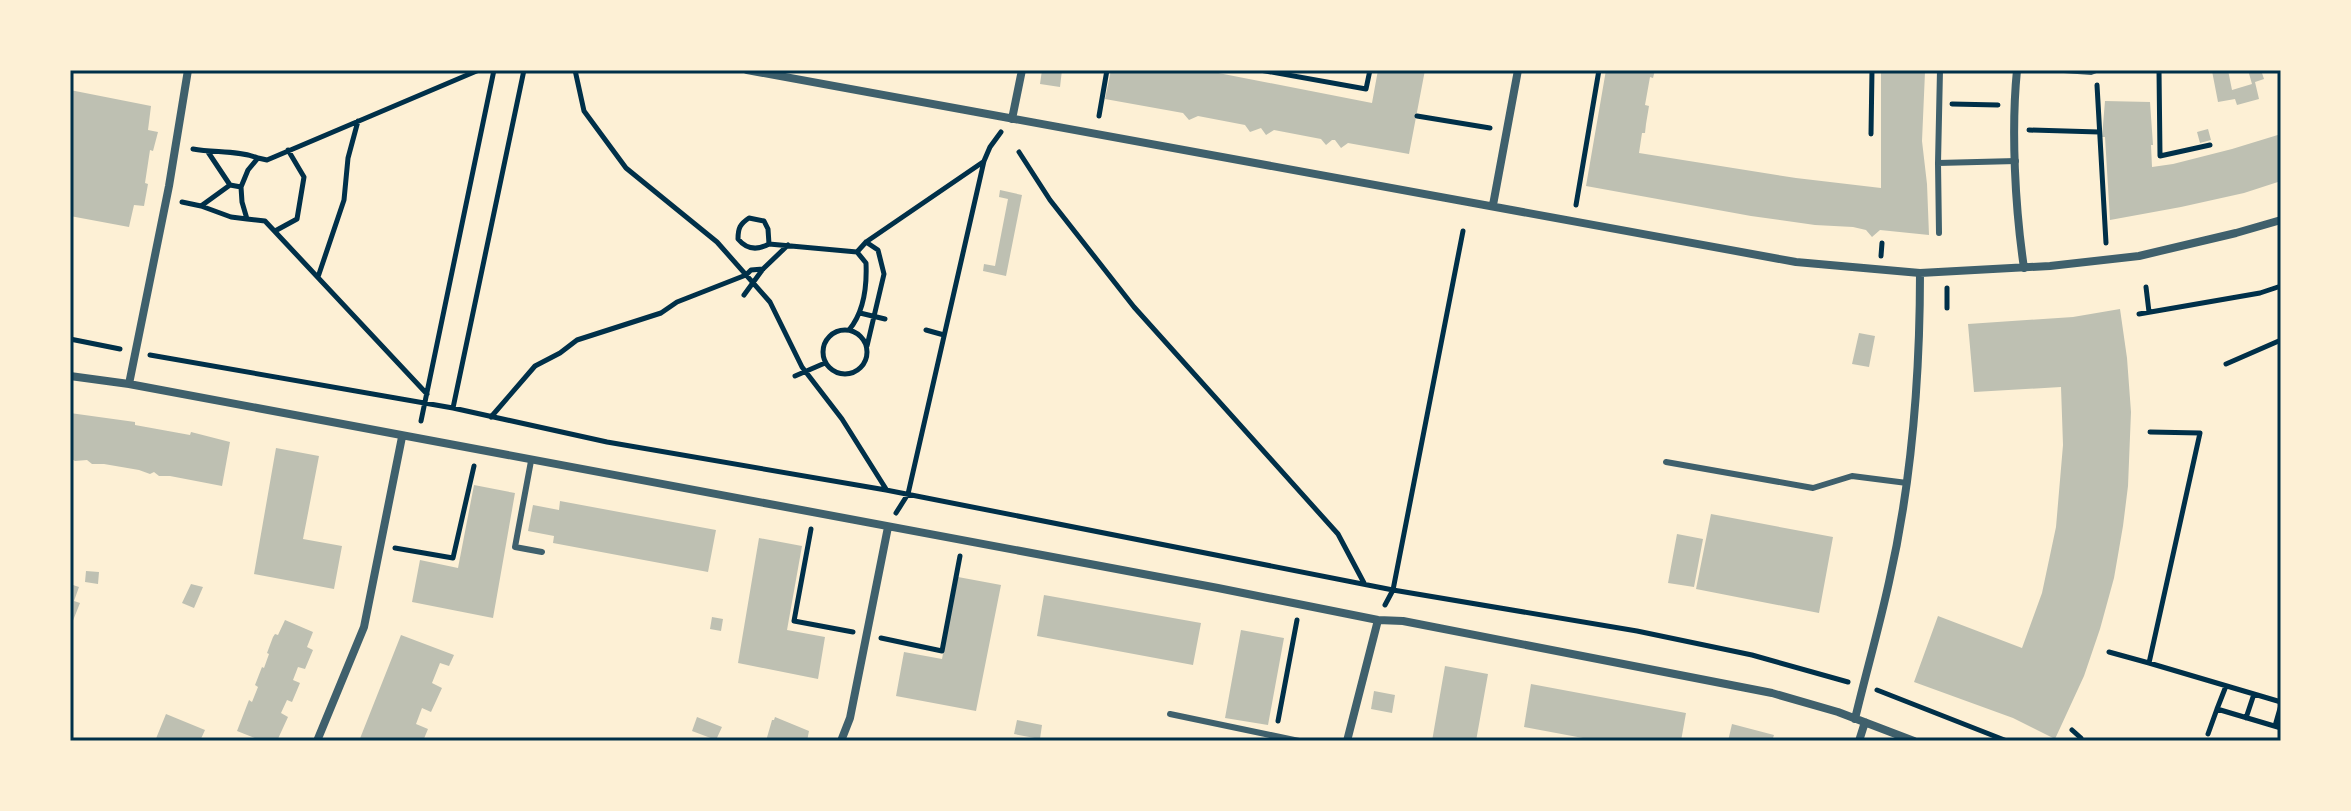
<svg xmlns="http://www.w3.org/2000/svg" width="2351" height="811" font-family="Barlow,sans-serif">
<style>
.building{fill:#bec0b2}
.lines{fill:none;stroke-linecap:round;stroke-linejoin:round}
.path{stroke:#003049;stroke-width:5}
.service{stroke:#3f606c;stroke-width:6}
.minor{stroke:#3f606c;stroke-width:8}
.neatline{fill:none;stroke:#003049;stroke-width:3}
</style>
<rect width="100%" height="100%" fill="#fdf0d5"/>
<path class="building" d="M1042,70h20l-2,17 -20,-3z
M1111,70h92l169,33 6,-33h47l-16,84 -61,-11 -7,5 -6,-8h-3l-6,5 -5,-6 -47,-9 -8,5 -5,-7 -11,4 -5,-7 -47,-9 -9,4 -6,-7 -78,-14z
M1606,70h49l-2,8 -3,-1 -5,28 4,1 -3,18 -1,9h-3l-3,20 157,25 85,10v-118l44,2 -3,69 5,43 2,51 -49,-5 -8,7 -6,-7 -13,-3 -38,-2 -64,-9 -165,-30z
M2228,70l4,20 20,-6 -4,-14h13l3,9 -9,3 4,17 -22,6 -2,-6 -17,3 -6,-31z
M70,90l81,16 -3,24 10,2 -5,19 -3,-1 -5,33 3,1 -4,22 -10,-1 -5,22 -59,-11z
M2105,101l45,1 3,43h-2l1,22 21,-3 59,-15 49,-15v47l-37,12 -63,14 -71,13 -5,-83h-3z
M2208,129l3,11 -11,3 -3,-11z
M1000,190l22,5 -16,81 -23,-5 1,-7 11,2 13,-67 -9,-2z
M2120,309l7,49 4,54 -3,74 -5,40 -9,52 -14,51 -16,47 -29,63 -42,-21 -99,-36 24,-66 84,32 20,-55 14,-66 7,-82 -2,-58 -87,5 -6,-68 105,-7z
M1859,333l16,3 -6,31 -17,-3z
M70,413l65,9v3l55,10 1,-3 39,10 -8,44 -52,-10h-11l-5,-4 -4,2 -11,-4 -35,-6h-12l-5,-4 -12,1 -5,-3z
M276,448l43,8 -16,83 39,7 -8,43 -80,-15z
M474,485l41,8 -22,125 -81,-16 8,-42 38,8z
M560,501l156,29 -8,42 -155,-29 1,-7 -26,-5 5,-26 26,5z
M1711,514l122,23 -14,76 -123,-24z
M1677,534l26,5 -9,48 -26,-4z
M759,538l43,8 -15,84 38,7 -7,42 -80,-16z
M86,571l13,1 -1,12 -13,-2z
M958,577l43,8 -25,126 -80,-15 8,-44 38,7z
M70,584l9,3 -5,14 6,2 -10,25z
M191,584l12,3 -9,21 -12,-5z
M1044,595l157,28 -8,42 -156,-29z
M712,617l11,2 -2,12 -11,-2z
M285,620l28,12 -6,15 6,3 -8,19 -7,-2 -5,13 7,3 -8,19 -5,-2 -6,13 7,4 -11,24h-15l-25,-10 12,-31 3,2 6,-15 -3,-2 7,-18 2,1 5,-14 -2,-1 6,-16 2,-3 3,1z
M1241,630l43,8 -16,87 -43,-7z
M401,635l53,20 -5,11 -9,-3 -8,20 10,5 -11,24 -9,-4 -6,16 12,5 -5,12h-64z
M1445,666l43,8 -12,67h-44z
M1531,684l155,29 -5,28h-82l-75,-14z
M1374,691l21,4 -3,18 -21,-4z
M166,714l39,16 -5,11h-45z
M697,717l25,10 -6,13 -24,-9z
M775,717l34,14 -2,10h-41l6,-21h2z
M1017,720l25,5 -2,14 -26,-5z
M1732,724l42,11 -2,6h-44z"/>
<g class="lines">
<path class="path" d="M575,70l9,41 42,57 91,74 53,60 32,65 40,52 44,70
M1260,70l106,19 4,-19
M2159,70l1,86 50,-11
M2097,85l9,158
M1952,104l46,1
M1099,116l8,-46
M1417,116l73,12
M2029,130l70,2
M1871,134l1,-64
M193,149c22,4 44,1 65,9
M208,152l22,33 11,2 7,-17 10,-12 9,2 212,-90
M1019,152l31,48 84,107 204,227 26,49
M241,187l1,15 5,17 18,2 162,173
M182,202l19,4 29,-21
M1576,205l23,-135
M201,206l30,11 16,2
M749,218l15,3 4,8 1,15c-11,6 -22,6 -31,-5 0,-11 2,-15 11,-21z
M275,231l22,-12 7,-42 -16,-27
M866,242l12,8 6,24 -17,72
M769,244l88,8 9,-10 117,-80
M1881,256l1,-13
M318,277l26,-77 4,-42 10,-37
M2146,287l3,25
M1947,288v20
M744,295l19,-26 25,-24
M860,313l25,6
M2139,314l121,-21 21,-7
M823 352a22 22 0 1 1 44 0a22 22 0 1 1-44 0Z
M849,330c15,-18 18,-44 17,-67l-9,-11
M926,330l18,5
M70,339l50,10
M150,355l303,53 154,34 279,48 507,100 244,41 115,24 96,27
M2226,364l55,-24
M795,376l30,-13
M453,408l71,-338
M491,417l44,-51 25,-13 17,-13 84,-27 16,-11 69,-27 5,-5 12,-1
M421,421l73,-351
M896,513l12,-19 76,-333 6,-14 11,-15
M811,529l-17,92 59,11
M395,548l58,10 21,-92
M1385,605l8,-15 70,-359
M881,638l61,13 18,-95
M2109,652l40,11 51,-230 -50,-1
M2149,663l132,39
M2226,686l-9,23 64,19
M1877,690l130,51
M2246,718l8,-24
M1278,721l19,-101
M2275,726l6,-21
M2072,730l9,8 -1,3
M2208,734l9,-25"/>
<path class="service" d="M2064,70l27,2 5,-2
M1938,163l2,-93
M1939,233l-1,-70 78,-2
M531,461l-16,86 27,5
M1666,462l147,26 39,-12 55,7
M1170,714l129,27"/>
<path class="minor" d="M747,70l1049,192 124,11 130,-7 89,-10 97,-23 45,-13
M2017,70c-6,60 -2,137 7,198
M1012,119l10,-49
M1493,205l25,-135
M70,376l59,8 1089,204 160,32 25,1 369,72 66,19 76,29
M129,384l40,-198 19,-116
M1855,719c11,-46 24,-91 34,-137 23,-101 31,-205 31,-309
M317,741l47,-114 38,-190
M841,741l9,-23 38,-191
M1347,741l31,-121
M1859,741l6,-19"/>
</g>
<rect width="2351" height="811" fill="none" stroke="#fdf0d5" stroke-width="144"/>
<rect x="72" y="72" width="2207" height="667" class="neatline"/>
</svg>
